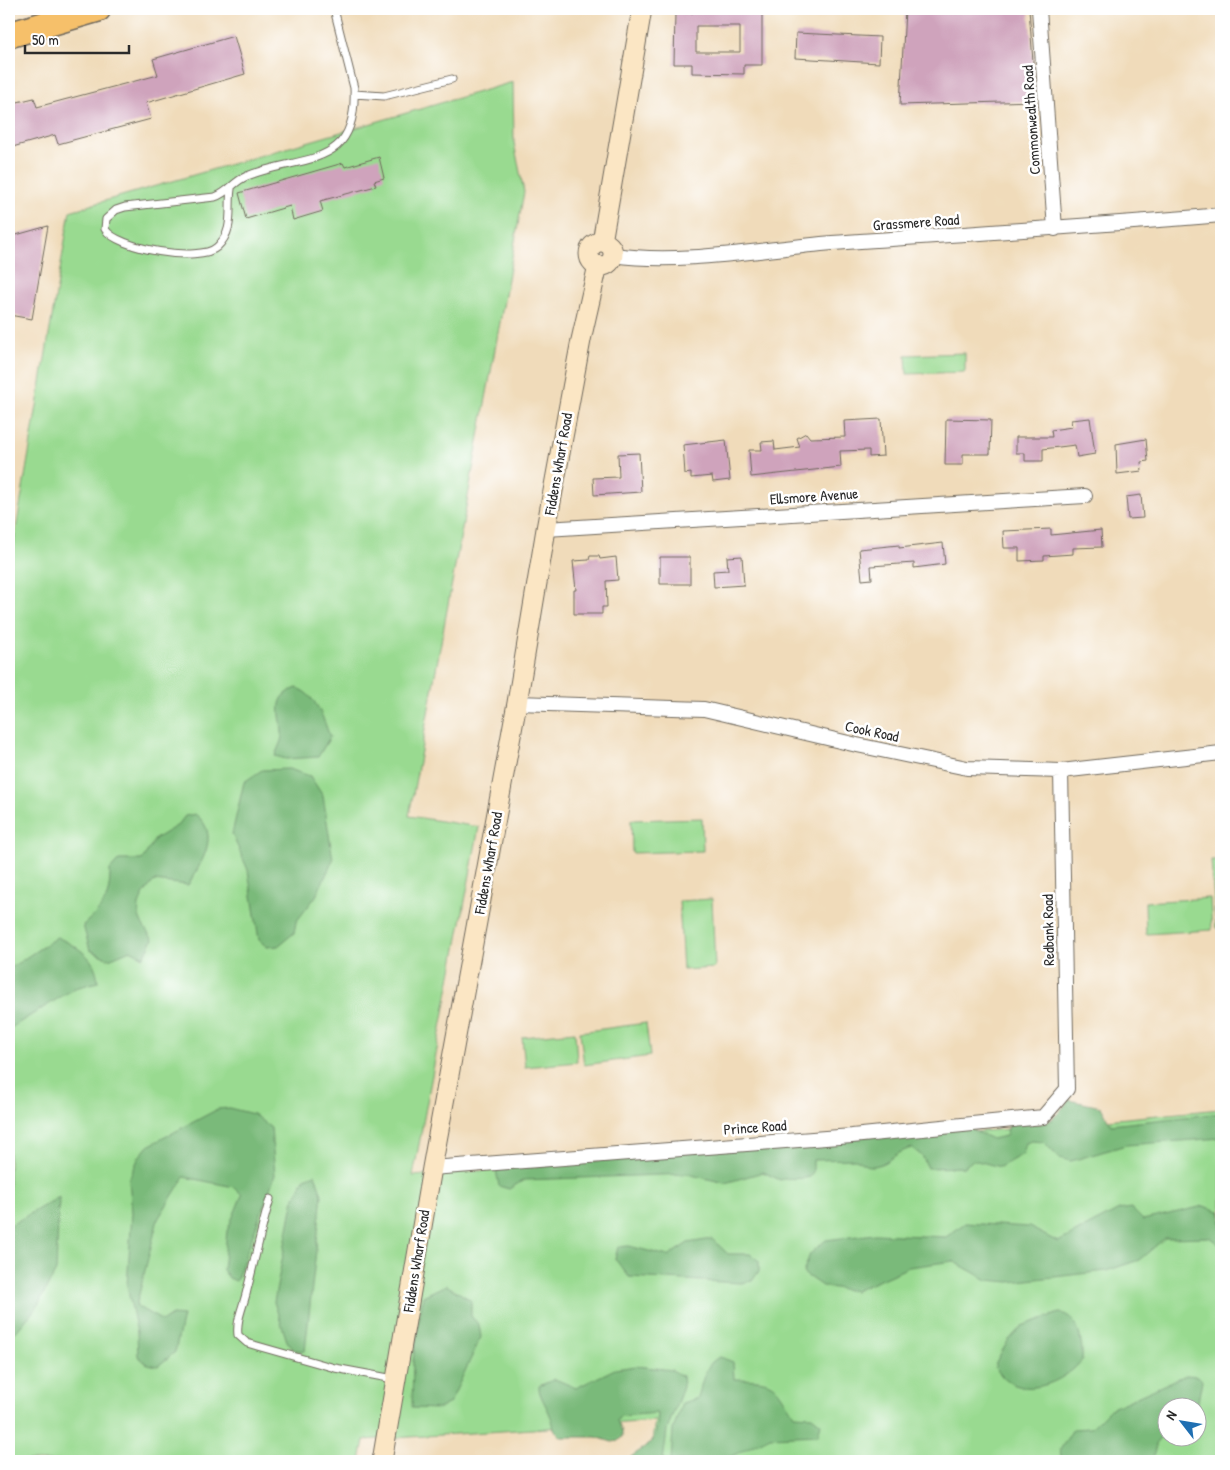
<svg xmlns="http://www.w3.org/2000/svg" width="1230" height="1470" font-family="'Patrick Hand',sans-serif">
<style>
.green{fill:#99da90;stroke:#62825e;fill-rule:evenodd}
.forest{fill:#7aba7a;stroke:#527252}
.building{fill:#cfa3bc;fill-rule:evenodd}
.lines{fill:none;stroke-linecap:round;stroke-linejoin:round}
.lane-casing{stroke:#70695d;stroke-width:9}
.street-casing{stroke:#70695d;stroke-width:16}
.secondary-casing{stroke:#70695d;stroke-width:21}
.highway-casing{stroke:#70695d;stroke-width:28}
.lane{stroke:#fff;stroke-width:7}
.street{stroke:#fff;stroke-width:14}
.secondary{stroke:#fbe6c4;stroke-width:19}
.highway{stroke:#f6c06b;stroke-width:25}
.labels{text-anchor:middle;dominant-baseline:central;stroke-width:5;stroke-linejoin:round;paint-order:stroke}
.street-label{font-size:15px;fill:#2b2b2b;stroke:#fff}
</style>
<rect width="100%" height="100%" fill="#fff"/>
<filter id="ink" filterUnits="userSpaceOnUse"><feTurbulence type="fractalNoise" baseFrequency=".02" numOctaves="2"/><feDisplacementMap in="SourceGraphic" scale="10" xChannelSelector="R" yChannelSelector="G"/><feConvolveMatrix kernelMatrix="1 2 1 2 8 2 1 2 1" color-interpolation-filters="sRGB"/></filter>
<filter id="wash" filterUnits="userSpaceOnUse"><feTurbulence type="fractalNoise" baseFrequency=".0096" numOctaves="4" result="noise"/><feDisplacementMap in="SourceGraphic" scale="20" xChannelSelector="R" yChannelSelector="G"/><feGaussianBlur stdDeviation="1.12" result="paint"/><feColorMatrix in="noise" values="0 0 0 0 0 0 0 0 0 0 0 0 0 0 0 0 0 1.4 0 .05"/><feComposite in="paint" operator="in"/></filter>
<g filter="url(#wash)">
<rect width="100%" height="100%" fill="#f0dbba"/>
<path class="green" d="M513,82l1,61 10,49 -115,624 70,11 -66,349 621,-49 187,-18v352h-572l6,-40 -291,19 -4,21h-351v-890l61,-360zM1168,1408h30v30h-30z
M965,353v19l-58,2 -1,-19z
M702,818l1,33 -71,2 -1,-33z
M1211,860h10v68h-5z
M1210,898l2,32 -66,4 -1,-32z
M712,899l3,69 -32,2 -4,-69z
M646,1023l4,33 -66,9 -4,-33z
M575,1032l2,30 -52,5 -3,-30z"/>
<path class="forest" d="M297,688c20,8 26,30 33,49l-12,20 -32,2 -11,-3c2,-7 8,-16 7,-23 -1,-21 -10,-36 15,-45z
M289,769l21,7 13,20 10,64 -17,36 -20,26 -2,11 -16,13 -11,1 -8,-7 -11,-70 -16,-36 12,-52 18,-12z
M195,814c27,20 6,49 -7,71l-34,-4c-21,24 -20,35 -1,58l-9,18 -14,-7 -21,9 -19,-9 -7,-25c22,-19 27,-26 27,-55l9,-10h23l13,-21 23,-14 7,-9z
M57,937c22,11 39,19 41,45l-23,6 -66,41v-60z
M1069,1100l32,7 10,18 110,-12v25l-95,7 -55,16 -12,-3 -15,-16 -12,-1 -6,2 -3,11 -23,13 -27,-7 -9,7 -36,1 -6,-12 -10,-8c-23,5 -33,30 -56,11l-43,1v12l-3,5c-11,3 -21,0 -30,3l-17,-8 -38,11 -38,-9 -163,6 -15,9 -10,-3 -3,-16 471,-43 25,12 14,-3 4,-16c36,5 36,9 59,-20z
M229,1108l24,6 18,14 4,47 -39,106 -7,-3 -6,-8 4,-39 15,-36 -8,-8 -50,-10 -26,42 -22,87 27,15 9,-6 11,1 -8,36 -17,14 -11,-2 -9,-8 -1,-24 -10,-46 5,-73 -3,-34 10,-22 9,-11 70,-37z
M315,1174l7,21 -17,156 -11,-1 -7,-9 -13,-39 20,-104 11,-20z
M59,1197l-3,74 -20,37 -27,32v-114z
M1204,1206l17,6v34l-12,-9 -44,1 -26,22 -33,11 -96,11 -23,-2 -34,-19 -44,6 -54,24 -33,-5 -19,-13 7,-19 16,-14 49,-6 71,3 19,-14 64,4 29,15 61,-32 12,-2 12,12z
M712,1239l16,15h22l9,7v10l-7,10 -11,2 -112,-6 -14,-18 3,-12 11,-1 39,10 20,-13z
M446,1285l25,15v16l8,9 2,12 -31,66 -12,6 -26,-1 1,-48 10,-64z
M1059,1313c20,1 24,32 23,47 -15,20 -53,38 -76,20 -4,-3 -7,-8 -11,-12l1,-6 12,-21 14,-15z
M720,1357l13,5 1,17c42,1 38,1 60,36l18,1 9,7 -3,12 -48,2 -48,24h-51l2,-31 9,-27 16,-5c4,-14 6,-35 22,-41z
M636,1366l36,4 10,6 1,11 -16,43 -4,31h-37c23,-20 30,-10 32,-48l-38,3 -3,5 5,10v6l-4,4 -6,1 -16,-5h-35l-7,-7c-1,-18 -16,-32 -15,-44l16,-7 21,9 39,-19z
M1186,1375l12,1 4,4 -5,27 -29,1 -1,28 -3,-2 -7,8 -5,17 2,2h-92l-2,-11 13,-21 18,-1 19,-19z"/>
<g id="blocks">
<path class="building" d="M693,9h52v3l17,1v52h-18v9l-52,-1v-9h-18l1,-51h18zM696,26h44v26h-44z
M905,9h124l7,92 -136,4z
M796,33l84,4 -1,26 -84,-5z
M234,36l11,38 -99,29 5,16 -93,25 -3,-9 -46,13v-44l25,-6 3,9 121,-32 -5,-16z
M379,157l5,21 -10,3 2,5 -56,15 3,10 -30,9 -3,-14 -44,13 -7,-26 104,-30 2,4z
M48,226l-16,93 -23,-4v-78z
M1090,418l5,36 -18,3 -2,-12 -32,4v12h-18v-8h-9v-16h36l-1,-7 21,-3 -1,-7z
M881,419l2,37 -14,1v-7l-29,1 1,16 -90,10 -2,-27h13l-1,-8 13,-1 1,9 25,-3 -3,-9 9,-5 4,5 35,-1 -1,-16z
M946,419l45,1 -1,34h-27v11h-18z
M1146,439l2,22 -7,1 1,9 -25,3 -1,-30z
M726,440l4,40 -17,2 -1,-6 -21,2v-5l-6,1 -2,-29z
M639,453l2,39 -47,3 -1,-17 26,-1 -1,-23z
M1141,495l2,23 -15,1 -2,-22z
M1051,529v6l50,-5 1,17 -29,1v6l-29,2v4l-25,1v-13h-15l-1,-17z
M943,543l2,21 -31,4v-5l-43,3 1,13 -10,1 -3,-31 40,-4v3z
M590,556h9l1,3 16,-2 2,23 -12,1 1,26h-5v7h-28v-24h2l-3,-29 16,-1z
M742,556l2,29 -30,2 -1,-16 15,-1 -1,-13z
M660,557h30v27h-30z"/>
</g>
</g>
<g filter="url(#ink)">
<use href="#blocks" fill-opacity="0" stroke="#70695d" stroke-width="1"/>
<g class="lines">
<defs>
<path id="lane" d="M354,94l30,2 68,-17
M231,189c-3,21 4,41 -14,58 -17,16 -100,2 -112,-18l1,-10 10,-9 9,-3 90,-10c13,-4 19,-16 32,-21 56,-22 111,-6 107,-88l-20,-79
M270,1199c-9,30 -15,60 -23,91 -3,15 -11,29 -9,45l9,8 88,25 59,11"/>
<path id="street" d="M1039,9l16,220
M613,255c70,10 148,-6 219,-12 130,-9 260,-17 389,-28
M546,529l539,-33
M517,703l187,6 153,36 110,23 94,3 160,-18
M432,1168l420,-32 191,-19 24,-28 -6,-318"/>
<path id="secondary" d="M602,242l40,-233
M589 254a12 12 0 1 1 24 0a12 12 0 1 1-24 0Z
M382,1461l50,-293 85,-465 29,-174 35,-189 17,-75"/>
<path id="highway" d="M9,35l89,-26"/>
</defs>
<use href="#lane" class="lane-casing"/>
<use href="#street" class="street-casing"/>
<use href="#secondary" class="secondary-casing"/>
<use href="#highway" class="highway-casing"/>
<use href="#lane" class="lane"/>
<use href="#street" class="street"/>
<use href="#secondary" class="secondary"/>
<use href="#highway" class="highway"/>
</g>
</g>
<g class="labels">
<g class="street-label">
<text transform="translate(1031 120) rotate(-94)">Commonwealth Road</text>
<text transform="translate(916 222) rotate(-4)">Grassmere Road</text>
<text transform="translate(558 464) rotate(-80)">Fiddens Wharf Road</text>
<text transform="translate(814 496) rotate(-4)">Ellsmore Avenue</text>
<text transform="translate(872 731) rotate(12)">Cook Road</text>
<text transform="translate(488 863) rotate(-80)">Fiddens Wharf Road</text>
<text transform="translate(1048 930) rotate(-91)">Redbank Road</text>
<text transform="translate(755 1127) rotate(-4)">Prince Road</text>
<text transform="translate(416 1261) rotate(-81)">Fiddens Wharf Road</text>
</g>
</g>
<rect width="1230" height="1470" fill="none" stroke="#fff" stroke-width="30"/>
<g transform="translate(1182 1422) rotate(301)"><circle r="24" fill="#ffffff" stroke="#aaaaaa"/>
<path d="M0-4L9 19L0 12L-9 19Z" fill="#1f6fb2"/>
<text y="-8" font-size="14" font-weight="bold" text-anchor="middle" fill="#2b2b2b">N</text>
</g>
<path d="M25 45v8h104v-8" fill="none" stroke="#2b2b2b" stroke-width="2.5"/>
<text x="32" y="45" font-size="15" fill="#2b2b2b" stroke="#ffffff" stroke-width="4" paint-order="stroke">50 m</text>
</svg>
